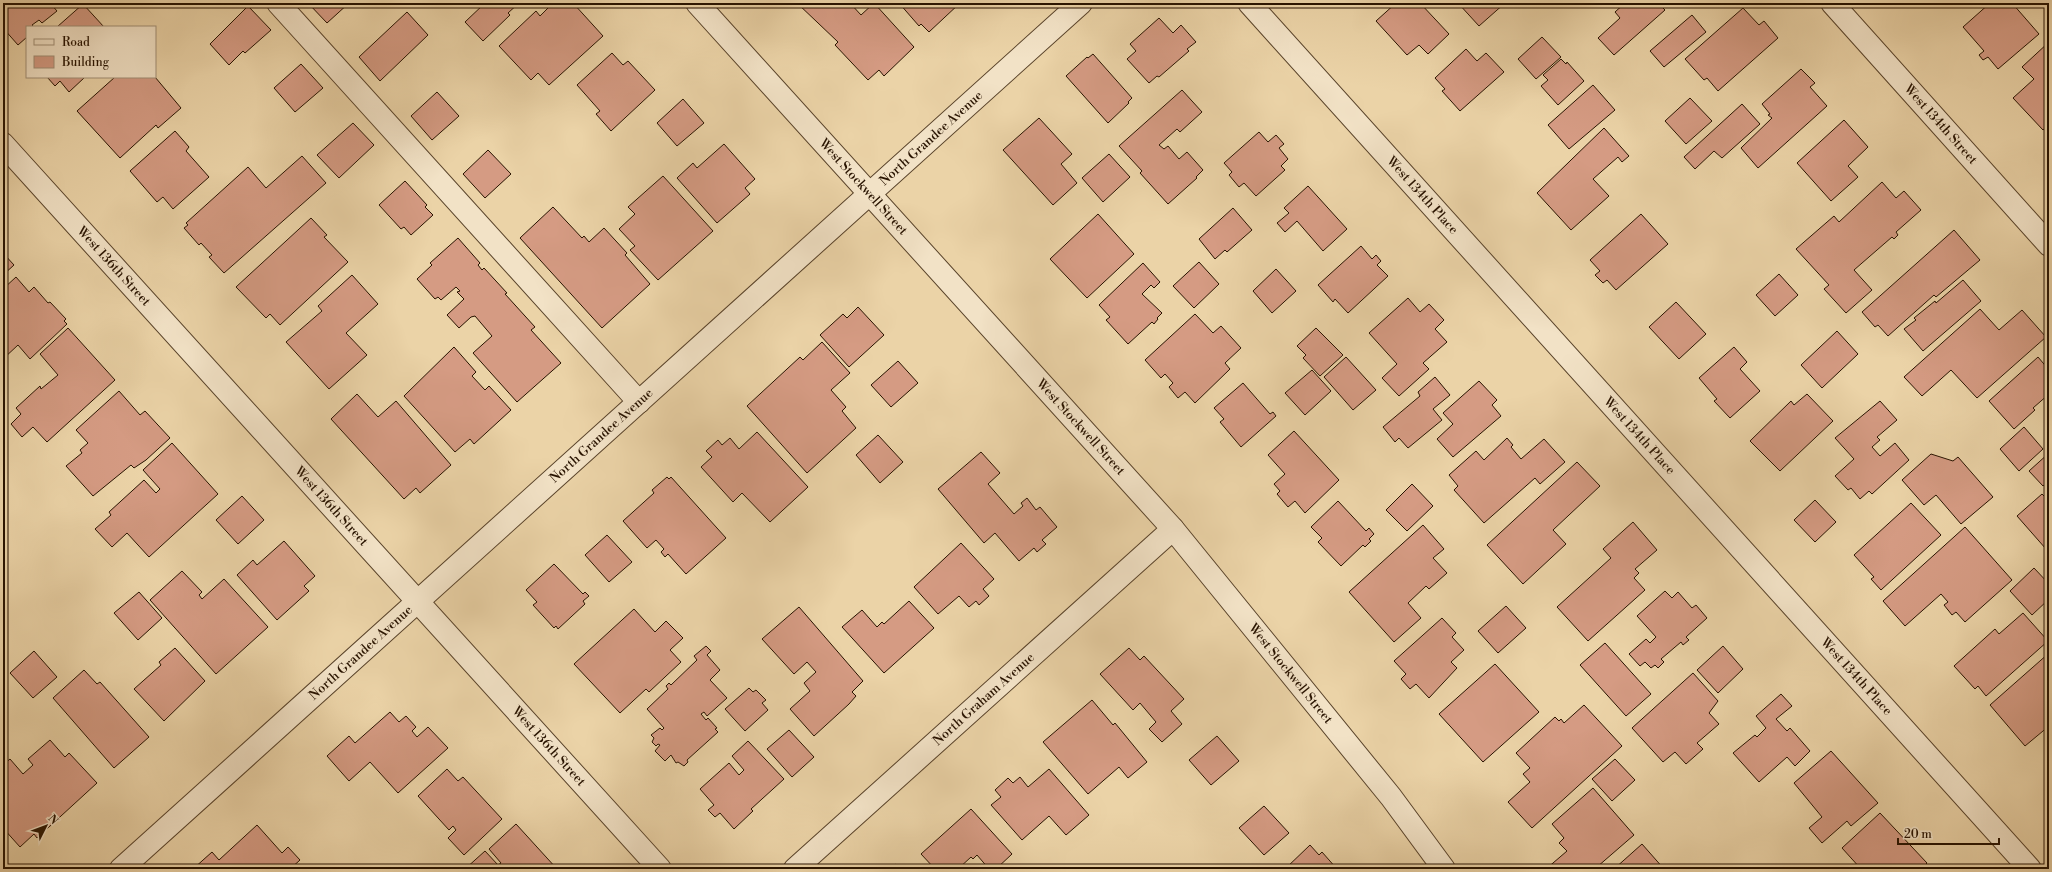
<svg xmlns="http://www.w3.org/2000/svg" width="2052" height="872" font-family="'Libre Bodoni',serif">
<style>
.building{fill:#d59b83;stroke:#281300}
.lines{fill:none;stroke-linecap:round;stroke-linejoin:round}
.minor-casing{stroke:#59432a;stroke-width:24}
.minor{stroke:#f2e2c6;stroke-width:22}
.labels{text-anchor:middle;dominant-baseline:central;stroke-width:3;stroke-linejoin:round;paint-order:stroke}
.street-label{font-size:13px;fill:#281300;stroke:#f2e2c6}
</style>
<rect width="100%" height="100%" fill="#ebd3a7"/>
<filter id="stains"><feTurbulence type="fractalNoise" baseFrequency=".005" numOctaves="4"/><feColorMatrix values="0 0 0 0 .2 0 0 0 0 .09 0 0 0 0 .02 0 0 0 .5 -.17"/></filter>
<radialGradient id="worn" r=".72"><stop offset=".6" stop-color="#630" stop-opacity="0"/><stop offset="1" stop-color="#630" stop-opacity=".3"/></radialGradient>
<path class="building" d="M3,3h47l7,8 -15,12 -3,-3 -7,5 2,2h-7v10l-9,8 -15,-17z
M308,3h41l-22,20z
M485,3h34l-11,10 2,2 -27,26 -18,-19z
M547,3h26l30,33 -54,49 -11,-12 -7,7 -32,-34 37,-35 4,5 8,-8 -3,-3z
M797,3h53l11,12 13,-12 40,44 -30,29 -5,-6 -11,10 -33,-35 3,-3z
M899,3h61l-31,29 -8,-8 -2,2z
M1396,3h24l29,31 -21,20 -9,-9 -12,10 -31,-34z
M1458,3h47l-26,23z
M1625,3h43l-5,5 2,2 -51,45 -16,-17 22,-20 -5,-6z
M1990,3h22l27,31 -41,35 -10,-12 -5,3 -4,-5 5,-4 -21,-24z
M83,4l21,23h-47z
M248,6l23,24 -26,23 -2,-2 -14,14 -19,-21z
M1743,8l16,17 5,-4 14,17 -60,53 -11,-13 -3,2 -19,-21z
M407,12l21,23 -48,46 -21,-24z
M1692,15l14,17 -42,35 -14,-16z
M1159,18l14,15 8,-8 15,17 -9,7 2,2 -30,26 -2,-1 -8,7 -22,-24 9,-8 -6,-7z
M1542,37l19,20 -25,22 -18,-20z
M2049,42v83l-6,5 -30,-32 21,-19 -12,-12z
M1466,49l11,12 9,-8 18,19 -44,39 -18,-20 3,-2 -10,-11z
M612,53l11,12 5,-4 27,29 -44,41 -15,-17 4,-3 -23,-26z
M1093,54l39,44 -4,4 1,1 -21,20 -42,-47 21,-19 1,1z
M1561,59l5,5 1,-2 17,19 -26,24 -17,-19 7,-6 -5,-5z
M301,64l22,24 -28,24 -21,-24z
M1801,69l14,14 -5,4 17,19 -69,62 -17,-20 31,-30 -4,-3 2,-1 -8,-10z
M47,77h38l-16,15 -9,-11 -5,5z
M115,77h40l26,31 -23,20 -2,-3 -36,33 -43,-47z
M1593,85l22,25 -46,39 -21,-24z
M1182,90l20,22 -22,20 -3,-3 -18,16 5,4 4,-3 11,13 8,-7 16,18 -7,7 1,1 -29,26 -28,-31 2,-2 -23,-25z
M437,92l22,24 -27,24 -21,-24z
M1690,98l22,23 -26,23 -21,-23z
M683,99l21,24 -27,23 -20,-23z
M1742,104l18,20 -38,34 -8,-7 -19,18 -11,-12z
M1039,118l33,36 -11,10 16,19 -24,22 -50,-55z
M1844,120l24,27 -20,19 10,11 -27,24 -34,-38z
M353,123l21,22 -35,33 -22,-23z
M1604,128l25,28 -7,6 -4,-5 -25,22 16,17 -38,34 -34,-37z
M175,131l14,16 -3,4 23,26 -36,32 -10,-12 -6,5 -27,-31z
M1259,132l9,10 8,-7 8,9 -5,4 9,11 -7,7 4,4 -29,26 -12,-13 -5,4 -10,-12 3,-3 -8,-9z
M724,144l31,35 -10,9 5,6 -33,29 -40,-45 16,-15 4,5z
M488,150l23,24 -26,24 -22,-24z
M1109,154l21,23 -27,25 -21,-24z
M302,156l24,27 -102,90 -15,-16 3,-2 -11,-12 -2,2 -15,-17 4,-3 -2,-2 62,-56 18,21z
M663,176l50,55 -55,49 -28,-30 5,-4 -16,-17 16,-15 -7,-7z
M405,181l22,24 -2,2 8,8 -22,20 -7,-8 -3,2 -22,-24z
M1882,182l14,16 8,-7 17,19 -25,22 2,3 -4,4 -2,-2 -38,33 18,20 -26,23 -22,-24 5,-4 -33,-36 38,-33 5,6z
M1308,186l39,43 -24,22 -26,-30 -12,11 -8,-9 12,-10 -5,-5z
M553,207l29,31 2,-2 5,6 15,-14 23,25 -2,2 25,29 -48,44 -82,-90z
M1233,208l19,22 -25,22 -2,-2 -10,9 -16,-20z
M1098,214l36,40 -47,44 -37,-39z
M1641,214l27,30 -52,46 -9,-10 -4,3 -8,-8 5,-4 -10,-11z
M311,218l16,17 -3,2 24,25 -68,63 -10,-11 -4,4 -30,-31z
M1954,230l26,30 -44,37 -2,-2 -46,41 -10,-11 -3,2 -13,-15z
M458,238l22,25 -2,2 4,5 2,-2 23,25 -2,1 30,33 -4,3 30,33 -44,39 -44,-49 19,-17 -17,-20 -4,1 -12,11 -12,-13 17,-16 -7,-7 3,-1 -4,-4 -15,13 -3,-3 -3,2 -18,-20 15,-14 -2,-2z
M1361,246l11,13 4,-4 5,6 -4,4 11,11 -40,37 -13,-14 -2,3 -15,-17z
M3,253l11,12 -11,10z
M1199,262l20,22 -25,24 -21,-22z
M1143,263l17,19 -6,6 -3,-3 -9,9 20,19 -5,5 1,1 -4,5 -2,-2 -24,22 -22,-24 4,-3 -11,-12z
M1276,269l20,22 -24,22 -19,-22z
M1779,274l19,21 -23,21 -19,-21z
M352,275l26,29 -32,29 21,22 -38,34 -43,-47 36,-31 -4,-5z
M16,277l13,15 5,-5 14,16 2,-1 16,17 -2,2 3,3 -37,35 -12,-14 -15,14v-70z
M1963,280l18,21 -58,50 -19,-22 12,-9 -2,-2 21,-17 1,2z
M1408,298l12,14 9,-8 15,16 -9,9 12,13 -24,21 6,6 -30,27 -17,-18 15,-14 -28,-31z
M1676,302l30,32 -27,25 -30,-32z
M858,307l26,28 -35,32 -29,-32 23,-21 4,4z
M1980,309l19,21 23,-20 24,27 -69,61 -26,-28 -29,26 -18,-19z
M1195,314l18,19 8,-7 20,22 -16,15 5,6 -35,34 -10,-11 -7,6 -9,-11 4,-4 -8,-9 -4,4 -16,-18z
M68,328l47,52 -68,62 -14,-15 -11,10 -11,-13 10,-10 -5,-6 24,-22 1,3 17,-14 -18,-21z
M1316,328l27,27 -23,21 -17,-18 3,-3 -9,-9z
M1837,331l21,23 -36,34 -21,-23z
M822,342l28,31 -19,17 15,17 -4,4 14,17 -49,45 -60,-67 53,-49 3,3z
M454,347l22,25 -4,4 13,14 4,-4 22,24 -37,34 -4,-5 -15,13 -51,-56z
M1734,347l13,15 -7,7 20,22 -30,27 -16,-17 3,-2 -18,-21z
M1346,357l30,33 -23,20 -29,-33z
M2038,357l11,13v7l-4,4 4,5v8l-16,14 2,2 -21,19 -25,-28z
M898,361l20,22 -27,24 -20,-22z
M1312,370l19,21 -26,24 -20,-22z
M1435,377l15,18 -17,14 9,11 -34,28 -9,-10 -4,4 -12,-15 37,-31 -2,-4z
M1479,381l18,19 -5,5 9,11 -48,41 -16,-18 16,-15 -10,-11z
M1243,383l27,31 3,-2 3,4 -35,31 -21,-25 4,-3 -10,-11z
M119,391l21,24 5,-4 25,27 -24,22 -12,8 -3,-3 -38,31 -27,-30 16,-13 -2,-3 8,-7 -12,-13z
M357,394l21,23 18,-16 55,64 -31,28 -4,-5 -12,11 -73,-80z
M1807,394l26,27 -53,50 -30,-30 41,-40 3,4z
M1880,401l17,19 -20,17 3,3 -8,7 8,9 15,-13 14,17 -37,34 -3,-3 -9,8 -9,-11 -3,2 -13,-14 19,-17 -19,-21z
M2024,427l19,22 -24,22 -19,-22z
M1294,431l45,49 -34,33 -10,-12 -7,6 -11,-13 3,-3 -6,-7 11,-10 -17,-19z
M757,432l51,55 -38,35 -28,-29 -9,9 -32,-35 11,-10 -6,-6 12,-11 4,5 8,-7 9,11z
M878,435l25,27 -23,21 -24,-28z
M1507,438l6,7 -2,2 10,12 23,-20 21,23 -25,22 -5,-6 -51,45 -30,-33 4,-4 -9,-11 27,-24 8,9z
M172,443l46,51 -69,63 -22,-24 -15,14 -17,-18 16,-14 -2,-3 35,-32 12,13 4,-4 -17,-19z
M981,452l19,21 -12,11 26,30 9,-8 -2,-3 6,-5 9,12 4,-3 17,20 -15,13 4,4 -9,8 -3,-4 -15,13 -24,-28 -11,10 -46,-54z
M2049,453v28l-6,5 -14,-15z
M1931,454l22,7 5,-4 35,40 -32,27 -25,-29 -12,10 -22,-25z
M1577,462l23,24 -47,44 13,14 -43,40 -36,-39z
M667,477l2,2 2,-2 55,61 -40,36 -18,-20 -3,3 -4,-5 3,-3 -8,-9 -9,8 -24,-27 31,-28 -2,-3z
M1412,484l21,22 -26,25 -21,-21z
M2042,494l7,7v46l-3,2 -29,-33z
M242,496l22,24 -26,24 -22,-24z
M1815,500l21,22 -21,20 -21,-22z
M1338,501l28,30 3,-3 5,6 -5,5 2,2 -6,6 -2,-2 -22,21 -23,-24 4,-4 -11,-11z
M1911,503l30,32 -60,55 -10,-11 3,-2 -20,-22z
M1633,522l24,28 -22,19 4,4 -5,5 11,12 -57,51 -31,-34 54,-49 -8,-9z
M1423,525l21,24 -11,9 14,15 -18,16 -3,-3 -18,17 13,15 -27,24 -45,-50z
M1965,527l47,53 -47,42 -9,-10 -4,3 -8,-10 4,-3 -7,-8 -36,32 -22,-25z
M607,535l25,27 -23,20 -24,-27z
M284,541l31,35 -11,10 5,5 -32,29 -40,-45 16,-15 4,5z
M961,543l33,36 -11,10 6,7 -10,9 -3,-4 -7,6 -10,-11 -21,18 -24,-27z
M554,564l29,30 2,-2 4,4 -6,5 2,3 -27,25 -2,-3 -2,2 -21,-23 4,-3 -11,-12z
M2034,568l15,16v15l-17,16 -22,-24z
M182,571l20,21 -3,3 3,4 22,-20 44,48 -52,47 -66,-74z
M1665,591l7,7 6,-6 14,16 4,-3 11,13 -21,19 3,3 -6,5 -2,-3 -20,17 3,3 -6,6 -3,-3 -4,3 -6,-6 -5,4 -11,-12 17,-15 4,4 6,-6 -19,-21z
M139,592l23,26 -24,22 -24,-27z
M909,601l25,27 -50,45 -42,-46 20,-17 15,17 5,-5 2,2z
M1506,606l20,22 -28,25 -20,-22z
M799,607l64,74 -11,11 4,4 -7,8 -35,32 -24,-27 20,-18 -6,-8 12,-11 -9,-10 -13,12 -32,-35z
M634,609l21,23 11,-11 17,17 -13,12 11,12 -32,30 -3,-3 -26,24 -46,-49z
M2023,613l25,28 -62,55 -8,-10 -3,3 -21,-23 41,-37 4,5z
M1442,618l14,15 -4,4 12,13 -13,12 6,6 -28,30 -13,-14 -6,5 -9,-10 5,-5 -12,-13z
M1605,643l46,51 -25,22 -46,-51z
M706,646l5,5 -4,4 13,15 -10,10 17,18 -20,18 -3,-4 -3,2 5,6 2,-2 9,10 -2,1 3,3 -31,28 1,2 -4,4 -6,-4 -2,1 -5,-8 -6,6 -10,-10 5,-6 -2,-1 -2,2 -4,-4 2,-4 -3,-3 9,-7 2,2 2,-2 -17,-19 21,-20 -2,-3 3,-3 2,2 26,-25 -3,-4z
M1723,646l20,23 -25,24 -21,-23z
M175,648l30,33 -41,40 -30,-32 27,-24 -2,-3z
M1129,648l11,12 4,-4 40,43 -13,12 11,13 -20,18 -13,-13 7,-7 -16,-19 -7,7 -33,-36z
M34,651l23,26 -24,21 -23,-25z
M2049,653v73l-24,20 -35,-41z
M1495,664l44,48 -56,50 -44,-48z
M84,670l13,14 3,-2 49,55 -35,31 -61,-70z
M1693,673l25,28 -9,12 10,11 -22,19 6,6 -17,15 -11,-12 -12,10 -31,-34z
M749,688l4,4 3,-2 10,10 -4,3 6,7 -23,21 -20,-22z
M1781,694l11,12 -16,13 11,12 3,-3 20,23 -15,15 -8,-9 -28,25 -26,-29 22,-18 2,2 9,-9 -10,-12z
M1092,700l21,25 2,-2 32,39 -19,16 -9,-11 -31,27 -45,-52z
M1584,705l38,41 -90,82 -24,-26 22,-20 -7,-8 7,-6 -14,-15 39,-36 4,4 2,-2 3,4z
M390,712l9,10 7,-6 10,11 -4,4 5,6 11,-10 20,21 -50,45 -28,-31 -21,19 -22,-25 22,-20 6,7z
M789,730l25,27 -22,20 -25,-28z
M1217,736l22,25 -28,24 -22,-25z
M50,740l15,17 4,-4 28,30 -60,55 -3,-4 -14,13 -17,-19v-63l7,-6 13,15 10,-9 -5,-6z
M748,741l36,38 -33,30 2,2 -19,18 -14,-16 -5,4 -7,-7 6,-5 -14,-16 29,-26 10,12 5,-5 -12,-14z
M1831,751l47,52 -27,23 -4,-5 -25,22 -13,-15 13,-11 -28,-34z
M1615,759l20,21 -23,21 -20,-22z
M447,769l11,12 5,-4 39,42 -38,36 -16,-17 8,-8 -3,-4 -4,4 -31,-34z
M1049,769l40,46 -23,20 -17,-19 -27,24 -31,-35 10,-8 -6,-7 13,-12 5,5 7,-6 8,10z
M1593,788l41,47 -37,32 1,2h-52l21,-18 -8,-8 5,-5 -12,-14z
M1264,806l25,27 -25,22 -25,-27z
M971,809l41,45 -16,15h-7l-12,-14 -4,4 -2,-2 -13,12h-23l-14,-15z
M1880,813l47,50 -6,6h-60l-19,-21z
M516,824l41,45h-92l20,-18 13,14 3,-2 -12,-14z
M257,825l25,28 6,-6 12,13 -10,9h-97l19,-17 7,8z
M1642,844l22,25h-50z
M1310,845l9,10 3,-3 15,17h-52z
M896,864l5,5h-11z"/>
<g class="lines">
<defs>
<g id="minor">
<path d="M278,3l361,399"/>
<path id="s1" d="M697,3l476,526 218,268 53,72"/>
<path id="s2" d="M1249,3l781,866"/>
<path id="s3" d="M1832,3l217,242"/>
<path id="s4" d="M3,144l657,725"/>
<path id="s5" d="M121,869l960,-866"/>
<path id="s6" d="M795,869l378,-340"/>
</g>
</defs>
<use href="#minor" class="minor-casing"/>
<use href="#minor" class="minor"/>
</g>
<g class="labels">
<g class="street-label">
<text stroke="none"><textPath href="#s3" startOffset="163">West 134th Street</textPath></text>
<text stroke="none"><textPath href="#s5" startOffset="1091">North Grandee Avenue</textPath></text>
<text stroke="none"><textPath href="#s1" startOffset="248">West Stockwell Street</textPath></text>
<text stroke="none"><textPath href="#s2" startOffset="259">West 134th Place</textPath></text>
<text stroke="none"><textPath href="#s4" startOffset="165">West 136th Street</textPath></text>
<text stroke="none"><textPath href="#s1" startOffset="572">West Stockwell Street</textPath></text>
<text stroke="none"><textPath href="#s5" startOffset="647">North Grandee Avenue</textPath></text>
<text stroke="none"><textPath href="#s2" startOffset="583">West 134th Place</textPath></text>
<text stroke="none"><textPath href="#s4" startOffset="489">West 136th Street</textPath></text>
<text stroke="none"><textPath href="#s5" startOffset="323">North Grandee Avenue</textPath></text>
<text stroke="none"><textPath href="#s1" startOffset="896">West Stockwell Street</textPath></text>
<text stroke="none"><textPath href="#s2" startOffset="907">West 134th Place</textPath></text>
<text stroke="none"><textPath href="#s6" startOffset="254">North Graham Avenue</textPath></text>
<text stroke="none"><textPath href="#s4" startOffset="813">West 136th Street</textPath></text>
</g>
</g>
<rect width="2052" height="872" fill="none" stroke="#ebd3a7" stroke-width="16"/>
<rect x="4" y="4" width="2044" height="864" fill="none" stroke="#281300" stroke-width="2"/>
<rect x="8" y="8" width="2036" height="856" fill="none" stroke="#281300"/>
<rect x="26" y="26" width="130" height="52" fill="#f2e2c6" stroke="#a18f77"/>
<rect x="34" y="39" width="20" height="6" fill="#f2e2c6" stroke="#a18f77"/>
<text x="62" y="46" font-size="12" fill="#281300">Road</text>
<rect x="34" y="56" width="20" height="12" fill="#d59b83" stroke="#a18f77"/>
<text x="62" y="66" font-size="12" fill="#281300">Building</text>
<g transform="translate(46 826) rotate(48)" stroke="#f2e2c6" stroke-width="3" paint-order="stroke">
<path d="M0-3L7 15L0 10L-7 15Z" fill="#281300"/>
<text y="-6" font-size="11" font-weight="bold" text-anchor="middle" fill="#281300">N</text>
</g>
<path d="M1898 838v6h101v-6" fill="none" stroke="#281300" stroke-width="2"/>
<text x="1904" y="838" font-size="12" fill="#281300" stroke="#f2e2c6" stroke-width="3" paint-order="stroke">20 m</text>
<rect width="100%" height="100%" filter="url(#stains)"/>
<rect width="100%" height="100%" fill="url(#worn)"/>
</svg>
